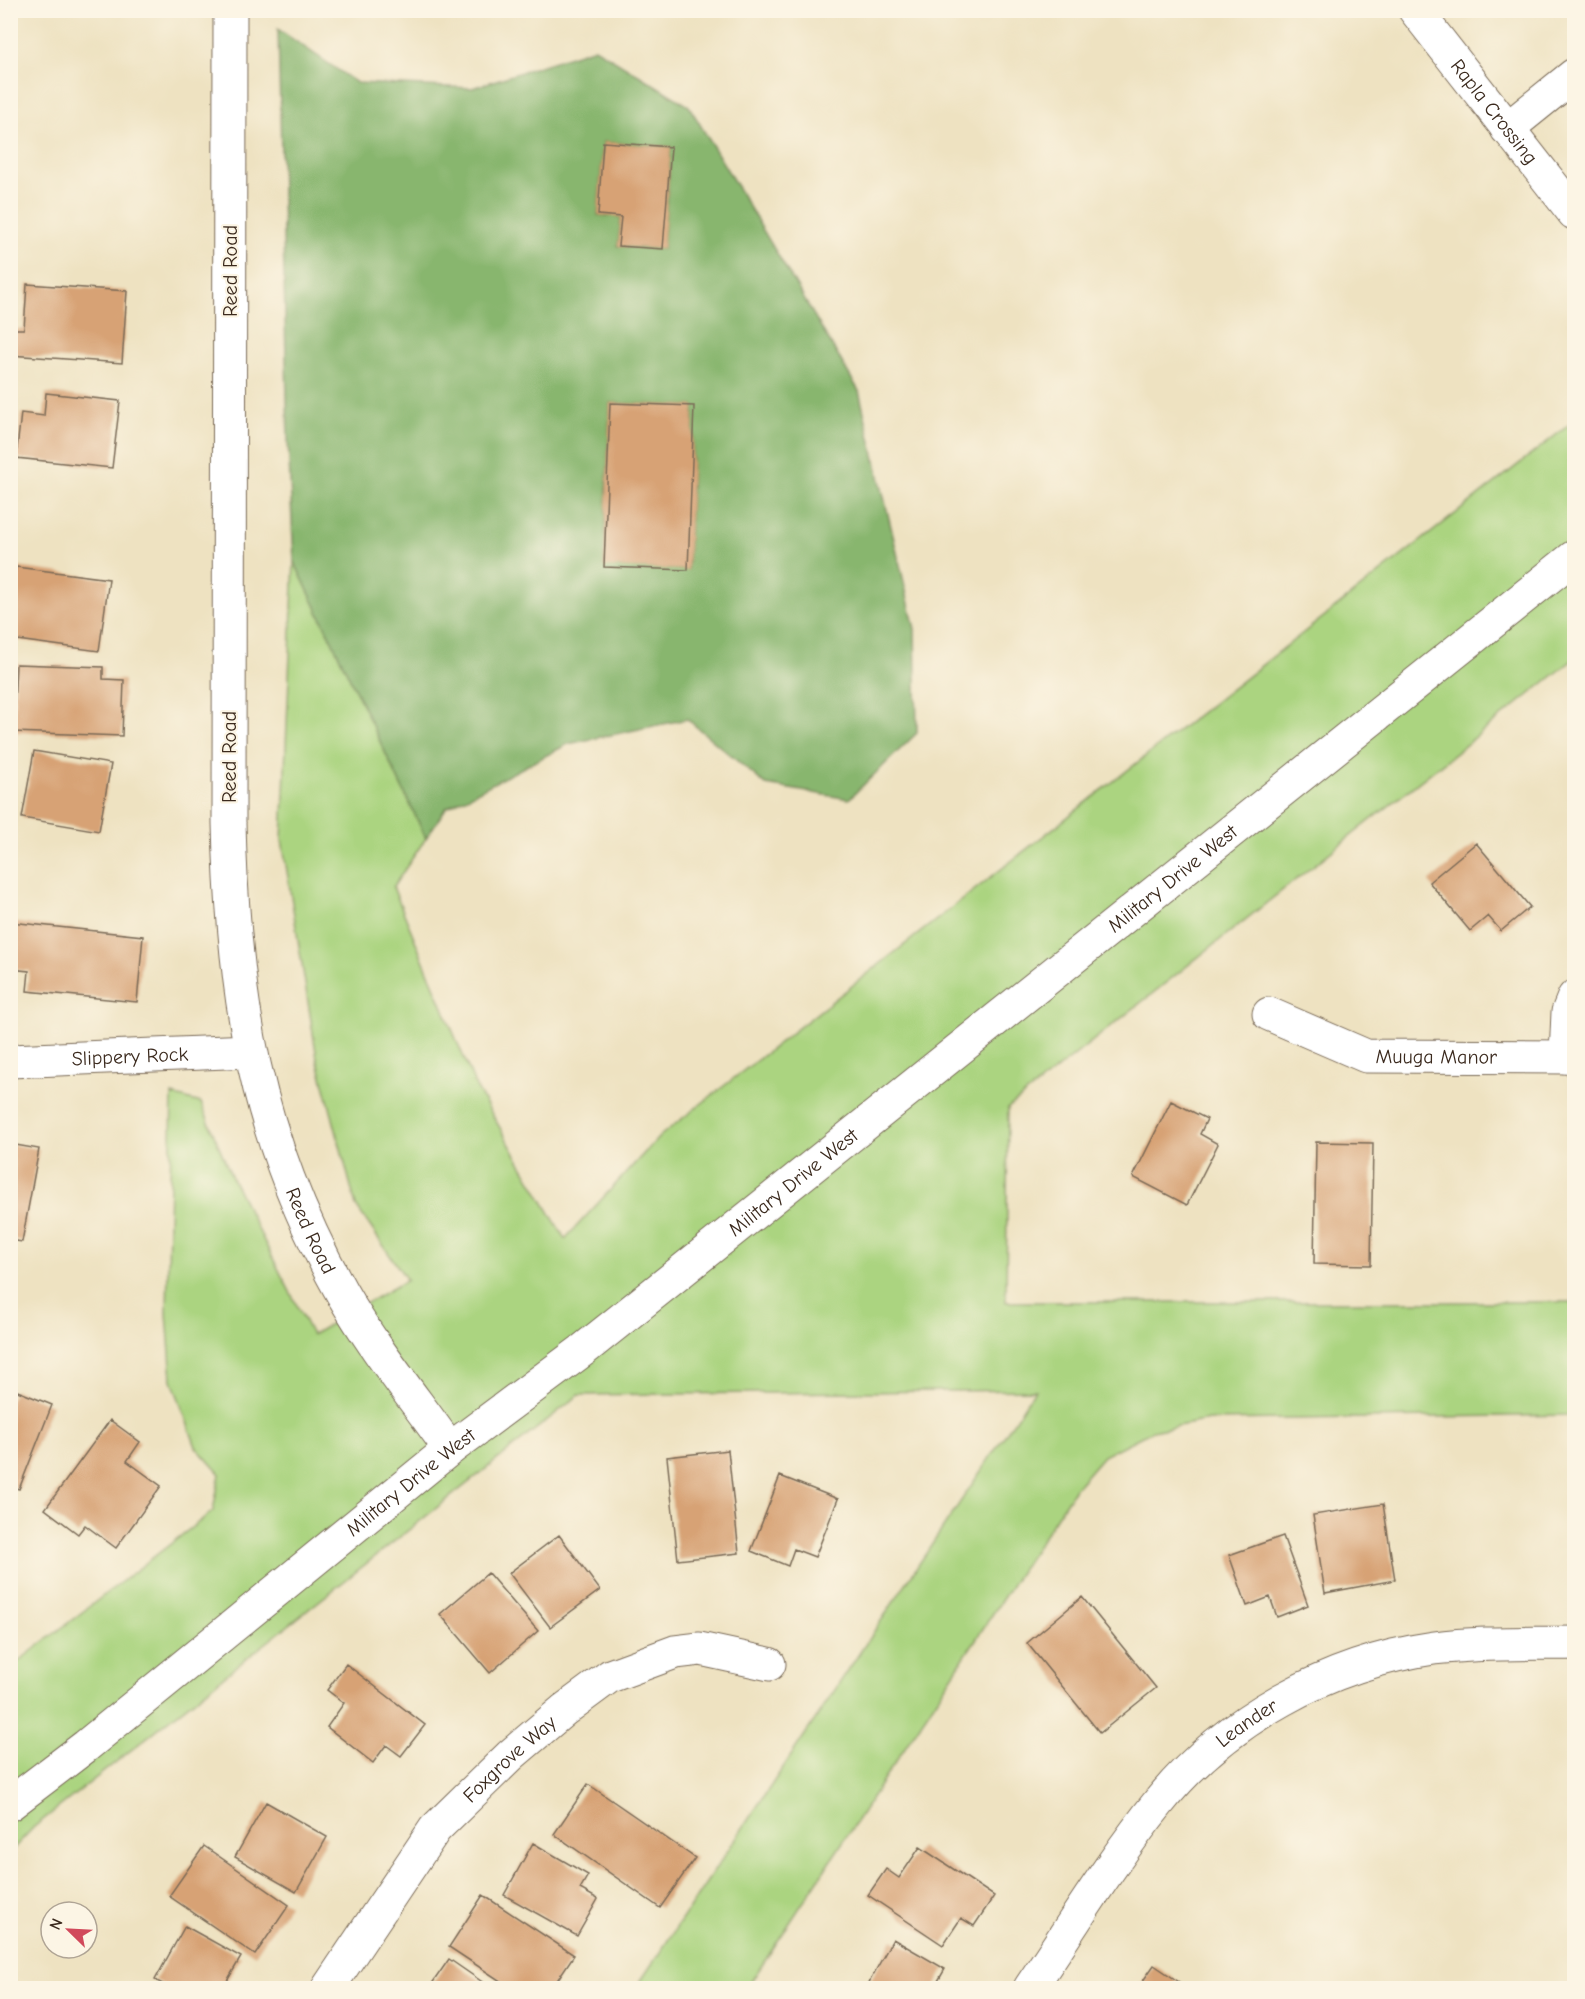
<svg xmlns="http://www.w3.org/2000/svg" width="1585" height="1999" font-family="'Comic Neue',sans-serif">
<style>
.green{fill:#abd480;stroke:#737f4f;stroke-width:1.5}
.forest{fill:#88b66e;stroke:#627046;stroke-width:1.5;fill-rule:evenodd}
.building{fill:#d7a274}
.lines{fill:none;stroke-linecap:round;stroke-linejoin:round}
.minor-casing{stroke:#7a6a57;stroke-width:35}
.tertiary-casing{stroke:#7a6a57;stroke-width:35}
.minor{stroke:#fff;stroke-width:33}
.tertiary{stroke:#fff;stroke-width:33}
.labels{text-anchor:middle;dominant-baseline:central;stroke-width:4.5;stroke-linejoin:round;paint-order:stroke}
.street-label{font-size:20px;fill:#3b2a1e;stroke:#fcf5e5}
</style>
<rect width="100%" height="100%" fill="#fcf5e5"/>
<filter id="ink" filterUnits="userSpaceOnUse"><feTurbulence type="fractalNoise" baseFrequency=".0167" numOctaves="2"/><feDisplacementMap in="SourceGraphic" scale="12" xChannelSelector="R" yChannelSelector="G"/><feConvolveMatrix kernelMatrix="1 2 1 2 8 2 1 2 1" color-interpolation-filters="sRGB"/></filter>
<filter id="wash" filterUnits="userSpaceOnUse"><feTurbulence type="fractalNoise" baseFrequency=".008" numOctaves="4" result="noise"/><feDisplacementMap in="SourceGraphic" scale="24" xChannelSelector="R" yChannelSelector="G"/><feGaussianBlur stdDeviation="1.35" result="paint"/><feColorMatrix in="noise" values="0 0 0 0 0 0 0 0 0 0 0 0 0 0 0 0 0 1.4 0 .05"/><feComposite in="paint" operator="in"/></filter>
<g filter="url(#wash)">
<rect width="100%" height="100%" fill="#eee2c1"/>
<path class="green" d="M1574,421v238l-566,449 -2,194h568v113l-365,5 -57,11 -49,25 -27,31 -329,501h-111l399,-598 -456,5 -545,432 -23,24v-184l202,-156 7,-37 -24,-27 -24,-67 -5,-67 5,-218 29,8 32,77 79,155 95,-55 -51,-74 -39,-148 -35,-218 12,-279 132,277 -33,49 83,200 89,152 95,-103z"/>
<path class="forest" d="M278,29l79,54 115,5 123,-40 94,58 170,285 56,238 2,104 -68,66 -83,-14 -79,-66 -119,25 -122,64 -20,30 -132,-277 -6,-121zM603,142l68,5 -8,102 -45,-3 3,-29 -23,-2zM610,403l84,3 -6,164 -84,-4z"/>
<g id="blocks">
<path class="building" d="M603,142l68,5 -8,102 -45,-3 3,-29 -23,-2z
M27,284l100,7 -5,72 -112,-8v-26h14z
M46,393l74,8 -8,67 -96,-10 5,-45 23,3z
M610,403l84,3 -6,164 -84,-3z
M16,567l93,12 -10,72 -89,-12v-32z
M16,664l87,3v12l21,1 -2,56 -109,-4z
M34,751l77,13 -12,67 -77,-13z
M1476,843l54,64 -29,24 -13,-15 -18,15 -41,-49z
M10,922l133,14 -6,66 -110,-11 2,-20 -19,-2z
M1171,1101l36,18 -7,15 18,10 -31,61 -54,-28z
M1316,1142l57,1 -2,122 -57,-1z
M10,1144l29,5 -17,93 -12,-2z
M15,1390l37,15 -33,84 -9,-3v-86z
M110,1420l30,22 -13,19 34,25 -45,62 -31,-23 -7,9 -33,-25z
M728,1450l11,103 -61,7 -11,-103z
M780,1476l58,23 -23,58 -21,-8 -6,17 -37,-15z
M1383,1504l12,76 -70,13 -12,-78z
M559,1535l41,55 -50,37 -41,-54z
M1283,1536l25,69 -31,12 -7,-20 -23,9 -18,-51z
M488,1573l50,58 -48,42 -50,-59z
M1082,1597l74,91 -56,45 -73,-90z
M346,1664l79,61 -24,31 -15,-11 -13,18 -46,-36 17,-24 -17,-13z
M588,1784l107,74 -35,50 -106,-74z
M266,1802l61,35 -31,55 -61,-35z
M533,1843l55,32 -8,14 18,10 -21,37 -73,-41z
M204,1846l85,59 -34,50 -86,-59z
M920,1847l74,49 -20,30 -13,-8 -18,27 -75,-50 18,-26 13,9z
M483,1895l91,60 -22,33h-41l-62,-41z
M185,1926l56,31 -18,31h-53l-15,-8z
M893,1939l52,30 -11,19h-68z
M449,1959l42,29h-62z
M1154,1965l34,23h-50z"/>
</g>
</g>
<g filter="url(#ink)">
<use href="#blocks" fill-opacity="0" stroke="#7a6a57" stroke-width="1.5"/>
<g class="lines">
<defs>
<g id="minor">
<path d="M1507,129l67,-54"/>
<path id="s1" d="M1269,1014l97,42 208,1"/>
<path d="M1566,1057l2,-45 6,-15"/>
<path id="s2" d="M10,1061l240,-10"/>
<path id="s3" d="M328,1988l107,-159 76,-74 53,-45 46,-34 65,-24 25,-3 69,15"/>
<path id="s4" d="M1030,1988c42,-62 82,-128 129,-186 67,-83 170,-139 275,-154 46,-6 94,-4 140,-5"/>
</g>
<g id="tertiary">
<path id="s5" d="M230,10l-1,813c4,175 26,315 113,470 31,55 72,105 108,156"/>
<path id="s6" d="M1415,10l159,203"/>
<path id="s7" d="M10,1804l76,-58 364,-297 133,-99 991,-793"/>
</g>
</defs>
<use href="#minor" class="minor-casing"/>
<use href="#tertiary" class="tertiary-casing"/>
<use href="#minor" class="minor"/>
<use href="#tertiary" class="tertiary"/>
</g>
</g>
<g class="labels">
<g class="street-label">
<text stroke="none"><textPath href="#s6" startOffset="129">Rapla Crossing</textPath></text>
<text transform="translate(230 271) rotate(-90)">Reed Road</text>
<text transform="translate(229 757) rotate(-90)">Reed Road</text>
<text stroke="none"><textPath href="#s7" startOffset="1486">Military Drive West</textPath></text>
<text stroke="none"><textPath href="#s2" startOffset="120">Slippery Rock</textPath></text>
<text stroke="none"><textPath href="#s1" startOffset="176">Muuga Manor</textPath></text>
<text stroke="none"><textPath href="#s7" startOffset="1000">Military Drive West</textPath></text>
<text stroke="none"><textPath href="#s5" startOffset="1232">Reed Road</textPath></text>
<text stroke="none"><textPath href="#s7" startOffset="514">Military Drive West</textPath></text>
<text stroke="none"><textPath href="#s4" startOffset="345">Leander</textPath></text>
<text stroke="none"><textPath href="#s3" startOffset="294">Foxgrove Way</textPath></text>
</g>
</g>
<rect width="1585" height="1999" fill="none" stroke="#fcf5e5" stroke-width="36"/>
<g transform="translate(69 1930) rotate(294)"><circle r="28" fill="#fcf5e5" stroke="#afa495" stroke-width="1.5"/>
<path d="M0-4.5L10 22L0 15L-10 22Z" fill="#d1495b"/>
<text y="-9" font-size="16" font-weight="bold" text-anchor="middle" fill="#3b2a1e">N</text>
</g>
</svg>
